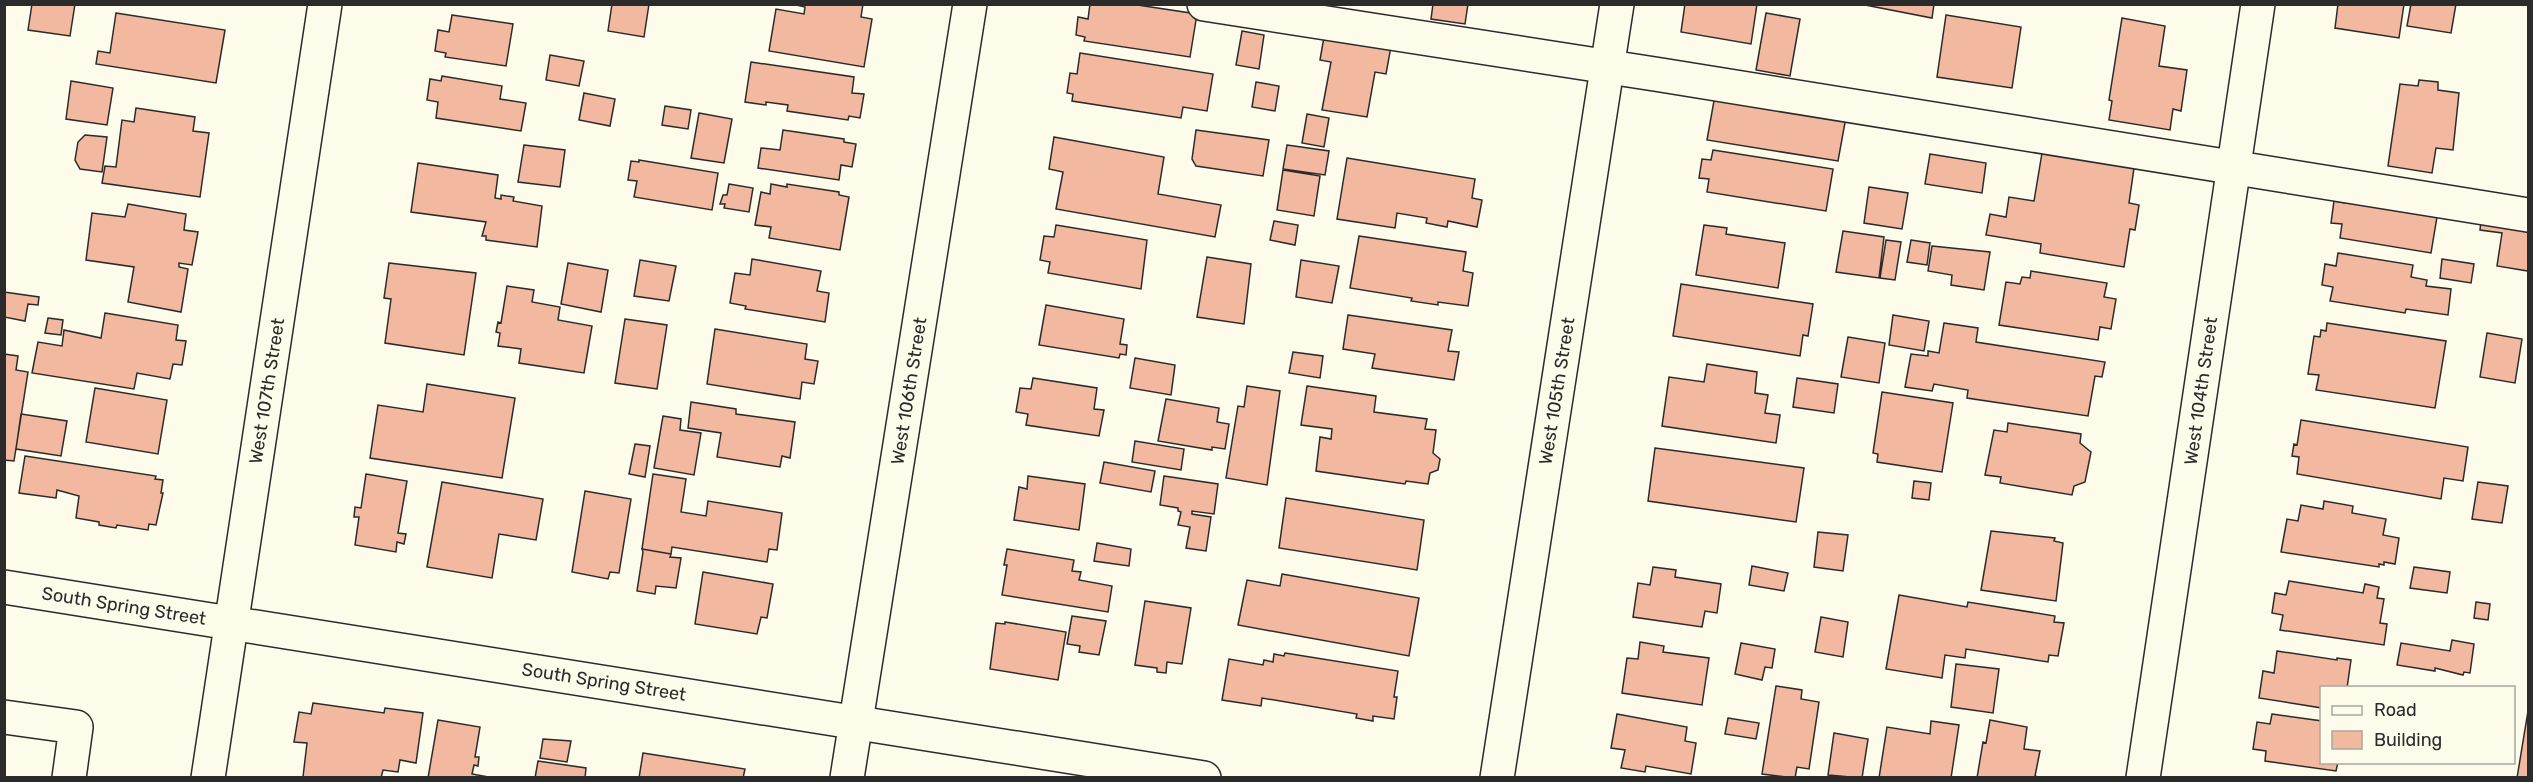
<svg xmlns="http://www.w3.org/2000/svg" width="2533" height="782" font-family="Rubik,sans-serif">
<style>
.building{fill:#f2b8a0;stroke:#2b2b2b;stroke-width:1.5}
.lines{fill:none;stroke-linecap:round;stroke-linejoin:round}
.minor-casing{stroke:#2b2b2b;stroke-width:36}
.minor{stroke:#fdfbea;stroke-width:33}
.labels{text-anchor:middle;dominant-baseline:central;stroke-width:4.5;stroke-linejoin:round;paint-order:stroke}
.street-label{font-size:18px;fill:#2b2b2b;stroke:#fdfbea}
</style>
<rect width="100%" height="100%" fill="#fdfbea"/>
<path class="building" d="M32,4h43l-5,32 -42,-6z
M612,4h37l-5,33 -36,-6z
M792,4h71l-2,13 11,2 -8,48 -95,-16 7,-42 28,5 1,-7z
M1090,4h41l66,10 -7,43 -106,-16 1,-4 -9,-2 2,-18 10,2z
M1433,4h35l-3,20 -34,-5z
M1685,4h72l-6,40 -70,-12z
M1860,4h74l-2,14z
M2338,4h66l-5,34 -64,-10z
M2411,4h45l-5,29 -44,-7z
M116,13l109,17 -9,53 -120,-19 2,-13 12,2z
M1766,13l34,6 -10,57 -34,-6z
M452,15l61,9 -7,42 -61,-9 1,-4 -11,-2 3,-21 11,2z
M1946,15l75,12 -9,61 -75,-11z
M2122,18l43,8 -6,40 28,4 -6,41 -8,-2 -3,21 -61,-10 3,-19 -3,-1z
M1242,31l22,4 -5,34 -23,-4z
M1325,31l67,10 -6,33 -11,-2 -8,45 -45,-7 9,-48 -11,-2z
M1080,53l133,21 -6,37 -24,-4 -2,11 -109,-17 1,-7 -6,-1 3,-20 7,1z
M550,55l34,6 -5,25 -33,-6z
M751,62l103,15 -2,16 12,1 -4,24 -11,-2 -1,4 -61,-9 1,-6 -22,-3v3l-21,-3z
M442,76l60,10 -2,13 26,4 -5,28 -85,-13 2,-16 -11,-2 3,-21 11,2z
M2419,80l19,2v8l21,3 -6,57 -17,-2 -4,25 -44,-7 12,-82 18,2z
M71,81l42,7 -6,37 -41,-6z
M1256,82l23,4 -4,25 -23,-4z
M584,93l31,6 -5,27 -31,-6z
M1715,95l131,22 -8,44 -131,-21z
M665,106l26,4 -3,19 -26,-4z
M136,108l59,9 -2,14 16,2 -9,64 -98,-14 3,-17 11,1 6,-47 12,2z
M699,113l33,6 -8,44 -33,-5z
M1307,114l22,4 -5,29 -22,-4z
M783,130l61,9v3l12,2 -4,23 -11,-2 -2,15 -81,-12 3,-20 19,2z
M1196,130l73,10 -6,36 -67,-10 -4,-7z
M85,135l22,2 -5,35 -22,-3 -5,-9 3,-18z
M1054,137l110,20 -6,37 63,11 -6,32 -159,-28 7,-37 -14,-3z
M524,145l41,5 -5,37 -42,-5z
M1287,145l42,6 -4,24 -42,-6z
M1713,150l120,19 -7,42 -119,-19 2,-13 -10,-1 3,-19 9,1z
M2042,153l92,15 -5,35 10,2 -4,25 -5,-1 -6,38 -84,-14 1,-9 -55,-9 4,-21 16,3 3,-20 25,4z
M1930,154l56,9 -4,30 -57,-9z
M1347,158l128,21 -3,19 10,2 -5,27 -29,-6 -1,6 -21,-4 1,-5 -30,-5 -2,15 -58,-9z
M639,160l79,13 -6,37 -78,-13 3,-16 -9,-1 3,-19 8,1z
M418,163l80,12 -3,23 6,1v-4l13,2 -1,4 29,5 -5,41 -51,-7v-4h-4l4,-14 -75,-10z
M1283,170l37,6 -6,40 -37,-6z
M729,184l24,4 -4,24 -25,-4 1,-4h-5l3,-9h4z
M771,184l16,3v-3l52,8v3l10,2 -9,53 -71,-12 2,-11 -16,-2 6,-33 9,2z
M1869,187l39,6 -6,36 -38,-6z
M2347,191l101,16 -1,12 -10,-2 -6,36 -91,-15 2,-14 -11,-1 3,-22 11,2z
M128,204l58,10 -2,16 14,2 -6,33 -13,-2v4l9,2 -7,43 -53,-10 6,-35 -48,-7 6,-47 33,4z
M2482,213l46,7v51l-31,-5 5,-33 -22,-3z
M1274,221l24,4 -3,20 -25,-5z
M1056,225l91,15 -6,49 -93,-16 2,-11 -10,-2 4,-24 10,1z
M1704,225l23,3 -1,6 59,9 -7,45 -82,-13z
M1843,231l41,6 -5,41 -43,-6z
M1359,236l107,16 -3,19 10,2 -5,33 -30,-4v3l-27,-4 1,-3 -62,-10z
M1886,240l15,2 -6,38 -15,-2z
M1911,240l19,3 -3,22 -20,-3z
M1932,246l58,6 -6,38 -33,-5 1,-10 -24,-4z
M2338,253l75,12 -2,12 16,3 -1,6 25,3 -3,26 -42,-6 -1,4 -75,-12 3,-14 -11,-2 3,-21 11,2z
M1207,257l44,7 -7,60 -47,-7z
M752,259l69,12 -4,20 12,2 -4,29 -80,-13 1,-3 -16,-3 5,-30 15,2z
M2442,259l32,5 -3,19 -31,-5z
M640,260l36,6 -7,35 -35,-5z
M1301,260l38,6 -7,37 -36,-6z
M389,263l87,10 -12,82 -79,-12 6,-44 -7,-1z
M568,263l40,7 -7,42 -40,-8z
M2031,271l76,12 -3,14 12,2 -5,30 -11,-2 -2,13 -99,-15 7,-43 14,2 2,-7 8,1z
M1681,284l132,20 -5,32 -5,-1 -3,21 -127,-20z
M507,286l27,4 -2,12 28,5 -2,13 34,6 -8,47 -65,-10 2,-14 -23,-3 2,-13 -4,-1 2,-10 3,1z
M4,292l35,5 -1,8 -10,-1 -3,17 -21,-4z
M1046,305l78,14 -4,25 7,1 -1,10 -6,-1 -1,4 -80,-13z
M105,313l73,12 -2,15 10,1 -4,24 -9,-1 -3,15 -33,-6 -3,16 -102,-16 6,-31 24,4 2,-16 37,8z
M1348,315l104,15 -4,21 11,1 -5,28 -82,-12 3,-14 -32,-5z
M1893,315l36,6 -5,30 -35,-6z
M48,318l15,2 -2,15 -16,-2z
M625,319l42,6 -10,64 -42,-6z
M1944,323l34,5 -2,14 129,20 -3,15 -7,-1 -7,40 -121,-18 1,-8 -34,-6 -2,7 -27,-4 6,-33 17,2v-5l11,2z
M2327,323l119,18 -11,67 -119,-18 3,-15 -11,-1 6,-38 6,1 1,-7 5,1z
M715,329l92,15 -2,15 13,2 -4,23 -12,-2 -2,17 -93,-15z
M2487,333l35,6 -7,44 -35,-6z
M1848,337l37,6 -6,40 -38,-6z
M1293,352l30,4 -3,22 -31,-5z
M4,354l14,2 -2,14 12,2 -14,89 -10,-1z
M1135,358l40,7 -4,30 -41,-7z
M1707,364l50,8 -2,21 13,2 -3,18 15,2 -4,28 -114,-17 7,-49 35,5z
M1033,378l64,10 -3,21 10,1 -5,26 -73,-11 2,-11 -12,-2 4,-24 11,1z
M1797,378l41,6 -4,29 -41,-6z
M427,384l88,14 -13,80 -132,-20 8,-53 45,7z
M1247,386l33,5 -13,94 -41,-7 12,-72 6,1z
M1307,386l69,10 -2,16 53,7 -2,10 11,1 -3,23 7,6 -2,11 -8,3 -2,11 -22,-3 -1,3 -89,-13 4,-34 11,2 1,-10 -31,-4z
M95,388l72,12 -9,54 -72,-12z
M1882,392l71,11 -11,69 -65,-10 1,-8 -5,-1z
M1166,399l53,9 -2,14 12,2 -4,25 -13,-2v3l-54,-9z
M691,402l45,7v5l59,8 -5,36 -8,-2 -2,11 -63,-10 4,-24 -33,-5z
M21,414l46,7 -6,35 -45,-7z
M663,416l18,3 -1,11 21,3 -7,42 -40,-7z
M2301,420l167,27 -5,34 -19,-3 -3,21 -144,-25 2,-17 -7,-1 2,-12 3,1z
M2008,423l73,11 -1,9 11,9 -6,30 -11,4 -2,9 -72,-12 1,-6 -16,-2 9,-45 13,2z
M1135,441l49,8 -3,21 -49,-8z
M635,444l15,2 -5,31 -16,-3z
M1655,448l149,20 -8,54 -148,-21z
M25,456l131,20 -1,3 8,1 -2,13h2l-7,32 -7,-1 -1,6 -31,-5 -1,3 -17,-3v-3l-23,-4 3,-22 -22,-6 -1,8 -37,-5z
M1104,462l51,9 -4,21 -51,-9z
M366,474l41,7 -9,52 8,1 -2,10 -7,-2 -1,10 -41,-7 4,-28h-5l1,-10 6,1z
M653,474l33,5 -5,33 25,4 2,-15 74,12 -5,37 -8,-1 -2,13 -95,-15 -1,7 -29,-5z
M1028,476l57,8 -6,46 -65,-10 5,-33 8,2z
M1164,476l54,8 -4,30 -22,-3v3l19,3 -5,34 -20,-3 4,-21 -12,-2 3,-13 -3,-1v-3l-18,-3z
M1914,481l17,2 -2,17 -17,-2z
M442,482l101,17 -7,41 -37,-6 -7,44 -65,-11z
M2478,482l30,4 -6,37 -30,-4z
M585,491l46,8 -12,74 -9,-1 -2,7 -36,-7z
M1286,498l138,22 -7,50 -138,-22z
M2324,501l29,5 -1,7 34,6 -3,16 16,3 -4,26 -11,-2v3l-5,-1v3l-98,-15 6,-33 11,2 3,-16 22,4z
M1991,531l64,7 -1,3 9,2 -7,58 -75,-11z
M1818,532l30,3 -5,36 -29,-4z
M1097,543l34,6 -2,17 -35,-5z
M642,549l29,5 -1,3 11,1 -5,30 -20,-2 -1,8 -18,-3 6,-39z
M1007,549l67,11 -2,11 9,1 -2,8 33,6 -4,26 -106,-17 5,-30h-3z
M1752,566l36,7 -4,18 -35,-6z
M1653,567l23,3 -1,7 46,7 -4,29 -12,-2 -3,16 -69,-10 5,-34 12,2z
M2414,567l36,5 -3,21 -37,-5z
M703,572l70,12 -6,34 -6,-1 -4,17 -62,-10z
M1282,574l137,24 -10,58 -171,-31 9,-45 33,6z
M2289,581l74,12 2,-9 14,3 -2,11 7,1 -4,24 7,1 -3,21 -104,-15 3,-15 -11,-2 3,-20 11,2z
M1899,595l68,12 1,-5 87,14 -1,6 10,1 -6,33 -9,-1 -1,7 -82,-13 -1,9 -20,-3 -3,23 -56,-9z
M1145,601l46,7 -9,56 -15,-2 -1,11 -9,-1v-4l-22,-3z
M2476,602l14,2 -2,16 -14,-2z
M1072,616l34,5 -7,34 -20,-3 1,-6 -13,-2z
M1821,617l27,5 -5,35 -28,-5z
M1005,622l61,10 -8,48 -68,-11 6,-46 9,1z
M2452,640l22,4 -4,29 -6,-1 -1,3 -28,-7v3l-38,-6 4,-22 49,8z
M1640,642l24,4 -1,6 46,6 -7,47 -80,-12 5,-35 11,1z
M1741,643l34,6 -3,19 -7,-1 -3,13 -27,-6z
M2277,651l60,9v-2l14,2 -4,28h-25v20l-63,-10 4,-27 11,2z
M1285,653l113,18 -4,26h3l-3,22 -21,-3v5l-17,-3 1,-4 -95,-16 -1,8 -39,-6 7,-41 34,6 1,-5 9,2 1,-8 10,2z
M1956,664l43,5 -6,44 -42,-6z
M1776,686l26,4 -1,9 18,3 -10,67 -12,-2 -2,11 -33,-4z
M313,703l71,10 1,-5 38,5 -7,50 -16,-3 -2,12 -15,-2 -2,8 -78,-1 4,-34 -13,-1 5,-30 12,2z
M2528,711v67h-11z
M1617,714l70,13 -2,14 11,2 -5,31 -45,-8 -1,6 -24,-4 4,-18 -14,-2z
M2272,714l50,7v41h16l-2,9 -71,-10 1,-10 -13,-2 4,-27 13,2z
M1728,718l31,5 -3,16 -31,-5z
M438,720l42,7 -5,30h4l-1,9 -4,-1 -2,9 22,4h-66z
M1990,720l37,7 -3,22 16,2 -5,25 6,2h-64l6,-36 3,1z
M1931,721l28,4 -8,53h-72l8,-51 43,7z
M1834,733l34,6 -6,39 -34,-3z
M543,739l28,2 -4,21 -27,-4z
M643,753l102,16 -2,9h-104z
M538,761l48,7 -1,10h-50z"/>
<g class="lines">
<defs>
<path id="minor" d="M1204,4l457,71 867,140
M4,587l1200,191
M4,717l72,10 -7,51
M208,778l117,-774
M847,778l123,-774
M1497,778l120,-774
M2143,778l115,-774"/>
</defs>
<use href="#minor" class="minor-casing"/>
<use href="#minor" class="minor"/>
</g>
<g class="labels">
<g class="street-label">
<text transform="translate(267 391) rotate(-81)">West 107th Street</text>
<text transform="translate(909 391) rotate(-81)">West 106th Street</text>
<text transform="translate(1557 391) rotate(-81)">West 105th Street</text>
<text transform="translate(2201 391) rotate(-82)">West 104th Street</text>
<text transform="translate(124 606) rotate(9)">South Spring Street</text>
<text transform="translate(604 682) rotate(9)">South Spring Street</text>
</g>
</g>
<rect width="2533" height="782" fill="none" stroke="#2b2b2b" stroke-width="12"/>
<rect x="2320" y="686" width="195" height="78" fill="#fdfbea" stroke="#a9a89e" stroke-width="1.5"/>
<rect x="2332" y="706" width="30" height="9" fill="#fdfbea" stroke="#a9a89e" stroke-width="1.5"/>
<text x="2374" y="716" font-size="18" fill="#2b2b2b">Road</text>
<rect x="2332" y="731" width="30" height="18" fill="#f2b8a0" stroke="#a9a89e" stroke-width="1.5"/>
<text x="2374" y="746" font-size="18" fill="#2b2b2b">Building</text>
</svg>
